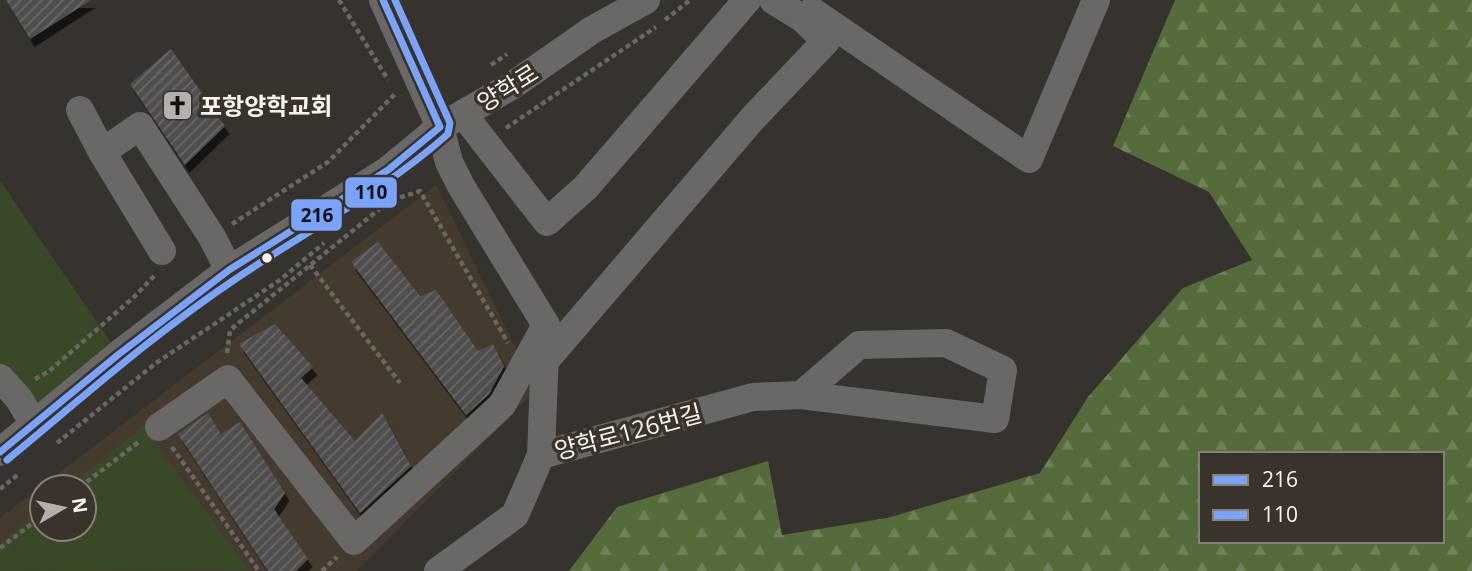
<svg xmlns="http://www.w3.org/2000/svg" width="1472" height="571" font-family="'Open Sans','Noto Sans KR',sans-serif">
<style>
.built{fill:#453a2e;fill-rule:evenodd}
.forest{fill:url(#forest-firs);fill-rule:evenodd}
.green{fill:#394927}
.building{fill:url(#building-hatch);filter:url(#shadow)}
.lines{fill:none;stroke-linecap:round;stroke-linejoin:round}
.path{stroke:#696764;stroke-width:4.5;stroke-dasharray:5 3.5;stroke-linecap:butt}
.minor{stroke:#696866;stroke-width:28}
.bus-1-casing{stroke:#3a332b;stroke-width:12}
.bus-2-casing{stroke:#3a332b;stroke-width:12}
.bus-1{stroke:#7aa4fb;stroke-width:7}
.bus-2{stroke:#7aa4fb;stroke-width:7}
.bus-dot{fill:#f9f4ef;stroke:#3a332b;stroke-width:2.5}
.labels{text-anchor:middle;dominant-baseline:central;stroke-width:7;stroke-linejoin:round;paint-order:stroke}
.street-label{font-size:24px;fill:#f9f4ef;stroke:#3a332b}
.poi-label{font-size:24px;font-weight:bold;fill:#f9f4ef;stroke:#3a332b;text-anchor:start}
.line-badge{stroke:#3a332b;stroke-width:2.5}
.pale-badge-label{font-size:19px;text-anchor:middle;font-weight:bold;fill:#111}
</style>
<defs>
<pattern id="forest-firs" width="22" height="20" patternUnits="userSpaceOnUse" patternTransform="scale(1.75)"><rect width="22" height="20" fill="#556b3b"/><path d="M5 1l3.5 6h-7zM16 11l3.5 6h-7z" fill="#6e8158"/></pattern>
<pattern id="building-hatch" width="6" height="6" patternUnits="userSpaceOnUse" patternTransform="scale(1.75)"><rect width="6" height="6" fill="#504e4e"/><path d="M-1 1l2-2M0 6l6-6M5 7l2-2" fill="none" stroke="#6a6868"/></pattern>
<filter id="shadow"><feDropShadow dx="4.5" dy="8" stdDeviation="0" flood-color="#0009"/></filter>
</defs>
<rect width="100%" height="100%" fill="#36332e"/>
<path class="built" d="M436,185l100,205 -179,181h-357v-53zM42,487h42v42h-42z"/>
<path class="forest" d="M1175,0h297v571h-903l48,-64 151,-46 14,74 105,-17 153,-45 48,-76 95,-109 69,-28 -43,-68 -96,-46zM1201,454h241v87h-241z"/>
<path class="green" d="M0,181l119,173 -84,72 -35,-43z
M143,426l106,144 -249,1v-27l42,-35v20h42v-42h-15z"/>
<path class="building" d="M6,0h85l-61,39z
M171,49l54,77 -40,39 -55,-81z
M378,242l42,54 16,-6 42,61 15,-7 11,22 -15,28 -23,21 -115,-153z
M275,324l38,43 -12,11 54,63 27,-28 29,53 -51,47 -121,-169z
M208,413l13,21 19,-12 45,71 -11,16 34,50 -12,12h-28l-90,-137z"/>
<g class="lines">
<path class="path" d="M339,0l49,80
M665,20l25,-20
M491,65l16,-11
M506,128l150,-101
M392,200l28,-9 88,152
M232,224l96,-62 68,-69
M310,265l90,118
M227,353l3,-23 152,-123
M35,379l13,-7 85,-74 22,-23
M57,443l99,-80 124,-83 44,-37
M172,447l87,124
M80,487l60,-46
M0,489l20,-16
M0,548l42,-32
M322,571l15,-14"/>
<path class="minor" d="M383,0l57,127 9,35 12,24 85,139 -5,130 212,-58 48,-2 58,-50 87,-2 57,27 -8,49 -194,-24
M812,11l217,148 67,-159
M80,110l22,42 38,-26 72,111 17,33
M463,114l84,108 39,-35 161,-187
M102,152l60,99
M546,360l207,-242 73,-77 -24,-23 -29,-18
M0,378l19,21 16,27
M159,427l69,-48 126,162 148,-136 44,-80
M0,452l119,-98 110,-84 159,-100 52,-43 73,-42 79,-55 54,-30
M438,571l77,-56 26,-60"/>
<defs>
<path id="bus-1" d="M0,452l119,-98 110,-84 159,-100 52,-43 -57,-127"/>
<path id="bus-2" d="M7,460c75,-62 149,-128 230,-182 71,-48 147,-87 211,-144l2,-11 -55,-123"/>
</defs>
<use href="#bus-1" class="bus-1-casing"/>
<use href="#bus-2" class="bus-2-casing"/>
<use href="#bus-1" class="bus-1"/>
<use href="#bus-2" class="bus-2"/>
</g>
<defs>
<symbol id="church-square" viewBox="-11 -11 22 22"><rect x="-9" y="-9" width="18" height="18" rx="4" fill="#b5b0ab" stroke="#3a332b"/><path d="M-1.2-6h2.4v3.5h3.3v2.4h-3.3V6h-2.4V-.1h-3.3v-2.4h3.3Z" fill="#111"/></symbol>
</defs>
<g fill-rule="evenodd">
<use href="#church-square" x="160" y="88" width="35" height="35"/>
</g>
<circle class="bus-dot" cx="267" cy="258" r="6"/>
<g class="labels">
<g class="street-label">
<text transform="translate(507 87) rotate(-32)">양학로</text>
<text transform="translate(628 431) rotate(-15)">양학로126번길</text>
</g>
<g class="poi-label">
<text x="200" y="105">포항양학교회</text>
</g>
</g>
<g class="line-badge">
<rect x="344" y="176" width="54" height="33" rx="7" fill="#7aa4fb"/>
<rect x="290" y="198" width="53" height="34" rx="7" fill="#7aa4fb"/>
</g>
<g class="pale-badge-label">
<text x="371" y="199">110</text>
<text x="317" y="222">216</text>
</g>
<rect x="1199" y="452" width="245" height="91" fill="#3a332b" stroke="#868079" stroke-width="2"/>
<rect x="1213" y="475" width="35" height="10" fill="#7aa4fb" stroke="#868079" stroke-width="2"/>
<text x="1262" y="487" font-size="21" fill="#f9f4ef">216</text>
<rect x="1213" y="510" width="35" height="10" fill="#7aa4fb" stroke="#868079" stroke-width="2"/>
<text x="1262" y="522" font-size="21" fill="#f9f4ef">110</text>
<g transform="translate(63 508) rotate(81)"><circle r="33" fill="#3a332b" stroke="#868079" stroke-width="2"/>
<path d="M0-5L12 26L0 18L-12 26Z" fill="#b5b0ab"/>
<text y="-10" font-size="19" font-weight="bold" text-anchor="middle" fill="#f9f4ef">N</text>
</g>
</svg>
